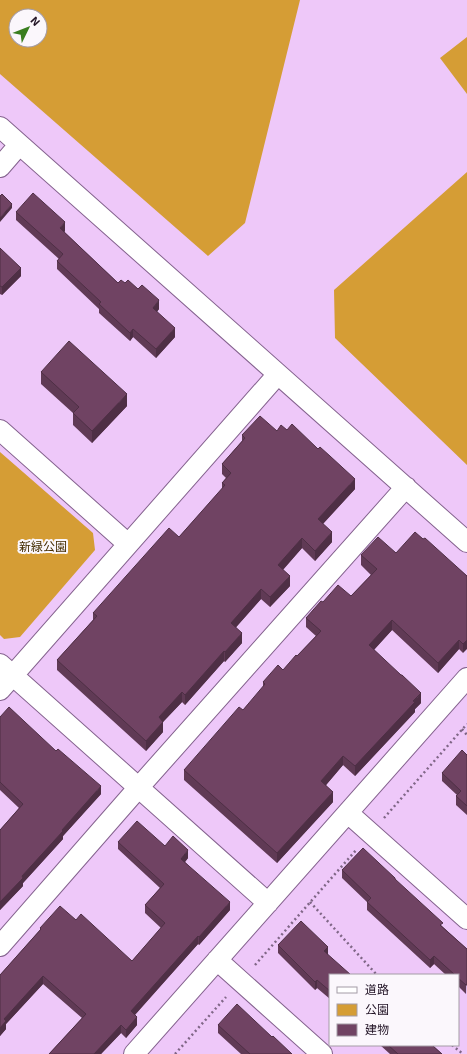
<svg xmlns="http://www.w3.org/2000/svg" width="467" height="1054" font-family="'Exo 2','Noto Sans JP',sans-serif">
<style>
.green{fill:#d59d35;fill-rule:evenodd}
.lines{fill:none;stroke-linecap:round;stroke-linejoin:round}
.minor-casing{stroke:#84628e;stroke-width:22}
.path{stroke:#7f6686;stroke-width:2.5;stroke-dasharray:2 3;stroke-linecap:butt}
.minor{stroke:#fff;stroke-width:20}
.wall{fill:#603a55}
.shaded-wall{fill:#4e2f45}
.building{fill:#704363;stroke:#4e2f45}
.labels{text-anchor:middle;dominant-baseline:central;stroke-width:4;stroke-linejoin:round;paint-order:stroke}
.park-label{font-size:12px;fill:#442c00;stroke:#fbf7fc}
</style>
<rect width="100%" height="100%" fill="#eec8f9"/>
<path class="green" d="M0,0h300l-55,223 -37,33 -208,-182zM16,16h24v24h-24z
M467,37v57l-27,-36z
M467,172v293l-132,-127 -1,-48z
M0,452l93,81 2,17 -75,87 -16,2 -4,-4z"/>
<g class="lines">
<defs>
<path id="minor" d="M0,127l467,415
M0,167l19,-22
M0,430l128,114
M0,664l268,239
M0,690l278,-316
M348,813l119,106
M0,946l139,-159 267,-300
M217,960l105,94
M134,1054l333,-376"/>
</defs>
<use href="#minor" class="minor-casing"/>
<path class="path" d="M462,729l5,6
M384,818l83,-94
M310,902l67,73
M255,965l102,-116
M452,1045l11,9
M175,1054l51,-57"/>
<use href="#minor" class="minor"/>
</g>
<path class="wall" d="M16,212l49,19 -1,1 54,51h7l34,26 -2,3 18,25 -19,21 -23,-21 -3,4 -31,-28v-4l-42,-40v-8l2,-2 -43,-39z
M0,248l21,28 -19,19 -2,-1z
M41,372l86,34 -35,37 -19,-18v-12l-32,-29z
M277,431l78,58 -32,35 9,18 -17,19 -13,-13 -19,22 7,16 -20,21 -9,-8 -25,28 6,16 -17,19 -1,-1 -39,44 -3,-3 -19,20v10l-17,19 -89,-81v-10l36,-40v-7l86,-76 43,-48v-6l4,-5 -4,-4v-10l20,-23v-6z
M423,539l44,37 -4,77 -4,-4 -21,24 -46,-43 -18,20 47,53 -6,6v3l-60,64 -12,-11 -17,20 7,17 -56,61 -93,-83v-10l59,-60 20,-22v-6l20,-12 14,-14 19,-20 -10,-9v-9l17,-16 28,-6 20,-21 -10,-10v-10l35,-2z
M0,717l101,77 -38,42v3l-40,44v3l-23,24v-80l19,-22 -19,-18z
M467,755v60l-11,-10v-9l1,-1 -15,-14v-8z
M118,842l47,4 23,12 -3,4 45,48 -31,35 -1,-1 -63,71 2,10 -11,13 -5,-5 -20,21h-52l33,-36 -39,-34 -37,40v5l-6,7v-61l40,-45v-2l36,-8 56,41 29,-33 -16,-15v-8l15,-17 -42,-39z
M342,870l53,10 48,47 24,22 -1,45 -8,-8v-11h-12l-12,-11 -4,4 -63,-58v-8l-25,-24z
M278,945l50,9 2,21v24l-13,-11 -2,2 -37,-37z
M218,1025l54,12 20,17h-51l-23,-21z
M380,1045h52l10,9h-52z"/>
<path class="shaded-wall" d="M12,204v4l-12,14v-4z
M65,222v9l-5,6v-9z
M21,268v8l-19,19v-8z
M159,300v9l-6,7v-8z
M175,328v9l-19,21v-9z
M133,329v8l-3,4v-8z
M127,394v12l-35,37v-12z
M355,479v10l-37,40v-10z
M332,532v10l-17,19v-10z
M302,538v10l-24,27v-10z
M290,576v10l-20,21v-10z
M261,589v10l-30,34v-10z
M392,620v10l-23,25v-10z
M242,633v10l-17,19v-10z
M459,640v9l-21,24v-10z
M467,640v9l-4,4v-9z
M224,651v10l-39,44v-10z
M182,692v10l-19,20v10l-17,19v-10l13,-24z
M421,693v10l-6,6v3l-60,64v-10z
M343,756v9l-22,26v-10z
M101,786v8l-38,42v3l-40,44v3l-23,24v-8l62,-72z
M333,792v10l-56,61v-10z
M188,850v8l-7,9v-8z
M230,902v8l-31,35v-8z
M198,936v8l-67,75v-8z
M328,947v8l-4,-4z
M434,956v8l-4,4v-8z
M43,976v8l-37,40v5l-6,7v-8l4,-9z
M317,980v8l-2,2v-8z
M137,1017v8l-11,13v-8z
M121,1025v8l-20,21h-7z"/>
<path class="building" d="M33,193l32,29 -5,6 58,55 3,-3 4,3 3,-3 10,9 4,-4 17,15 -6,8 22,20 -19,21 -23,-20 -3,4 -31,-29 2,-2 -44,-41 6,-7 -47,-42z
M2,194l10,10 -12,14v-22z
M0,248l21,20 -19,19 -2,-1z
M69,341l58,53 -35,37 -19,-18 6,-6 -38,-35z
M260,416l17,15 4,-6 6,5 5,-6 26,25 2,-2 10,9 25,23 -37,40 14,13 -17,19 -13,-13 -24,27 12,11 -20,21 -9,-8 -30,34 11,10 -17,19 -1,-1 -39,44 -3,-3 -23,25 4,5 -17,19 -89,-81 40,-44 -4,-3 76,-85 10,9 46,-52 -3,-2 9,-10 -9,-9 23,-26 -3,-3z
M415,532l8,7 2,-1 42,38v64l-4,4 -4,-4 -21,23 -46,-43 -23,25 32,30h1l19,18 -8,8 2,1 -60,64 -12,-10 -22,25 12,11 -56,61 -93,-83 55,-63 4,3 22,-26 -2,-2 15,-17 5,5 13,-15 1,1 24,-25 -15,-13 15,-17 2,1 15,-17 13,11 26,-27 -16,-14 17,-18 18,16z
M9,707l47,44 2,-2 43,37 -39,44 1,1 -41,45 1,2 -23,24v-72l23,-26 -23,-22v-65z
M462,750l5,5v51l-11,-10 5,-5 -19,-18z
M137,821l28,25 8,-10 15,14 -7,9 49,43 -31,35 -1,-1 -67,75 6,6 -11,13 -5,-5 -27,29h-45l37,-40 -43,-38 -39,43 2,2 -6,7v-53l41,-46 -1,-1 20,-22 16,14 5,-6 51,47 33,-38 -20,-18 19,-21 -46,-42z
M363,848l32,30v1l48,44 -3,2 27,24v36h-1l-8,-7v-3h-3l-21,-19 -4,4 -63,-58 4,-4 -29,-28z
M301,921l27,26 -4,4 27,24h-21v16l-13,-11 -2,2 -37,-37z
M237,1004l35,33 1,-1 19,18h-42l-32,-29z
M388,1045h44l10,9h-44z"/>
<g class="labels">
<g class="park-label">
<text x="43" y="546">新緑公園</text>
</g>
</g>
<rect x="329" y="974" width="130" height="72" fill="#fbf7fc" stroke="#a49ca6"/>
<rect x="337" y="987" width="20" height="6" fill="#ffffff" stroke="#a49ca6"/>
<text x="365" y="994" font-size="12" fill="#211325">道路</text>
<rect x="337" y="1004" width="20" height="12" fill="#d59d35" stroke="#a49ca6"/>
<text x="365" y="1014" font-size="12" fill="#211325">公園</text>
<rect x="337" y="1024" width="20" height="12" fill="#704363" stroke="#a49ca6"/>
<text x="365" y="1034" font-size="12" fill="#211325">建物</text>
<g transform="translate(28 28) rotate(47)"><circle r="19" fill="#fbf7fc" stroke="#a49ca6"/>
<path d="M0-3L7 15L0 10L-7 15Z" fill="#3a7e20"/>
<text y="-6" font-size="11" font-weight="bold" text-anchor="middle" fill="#211325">N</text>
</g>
</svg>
